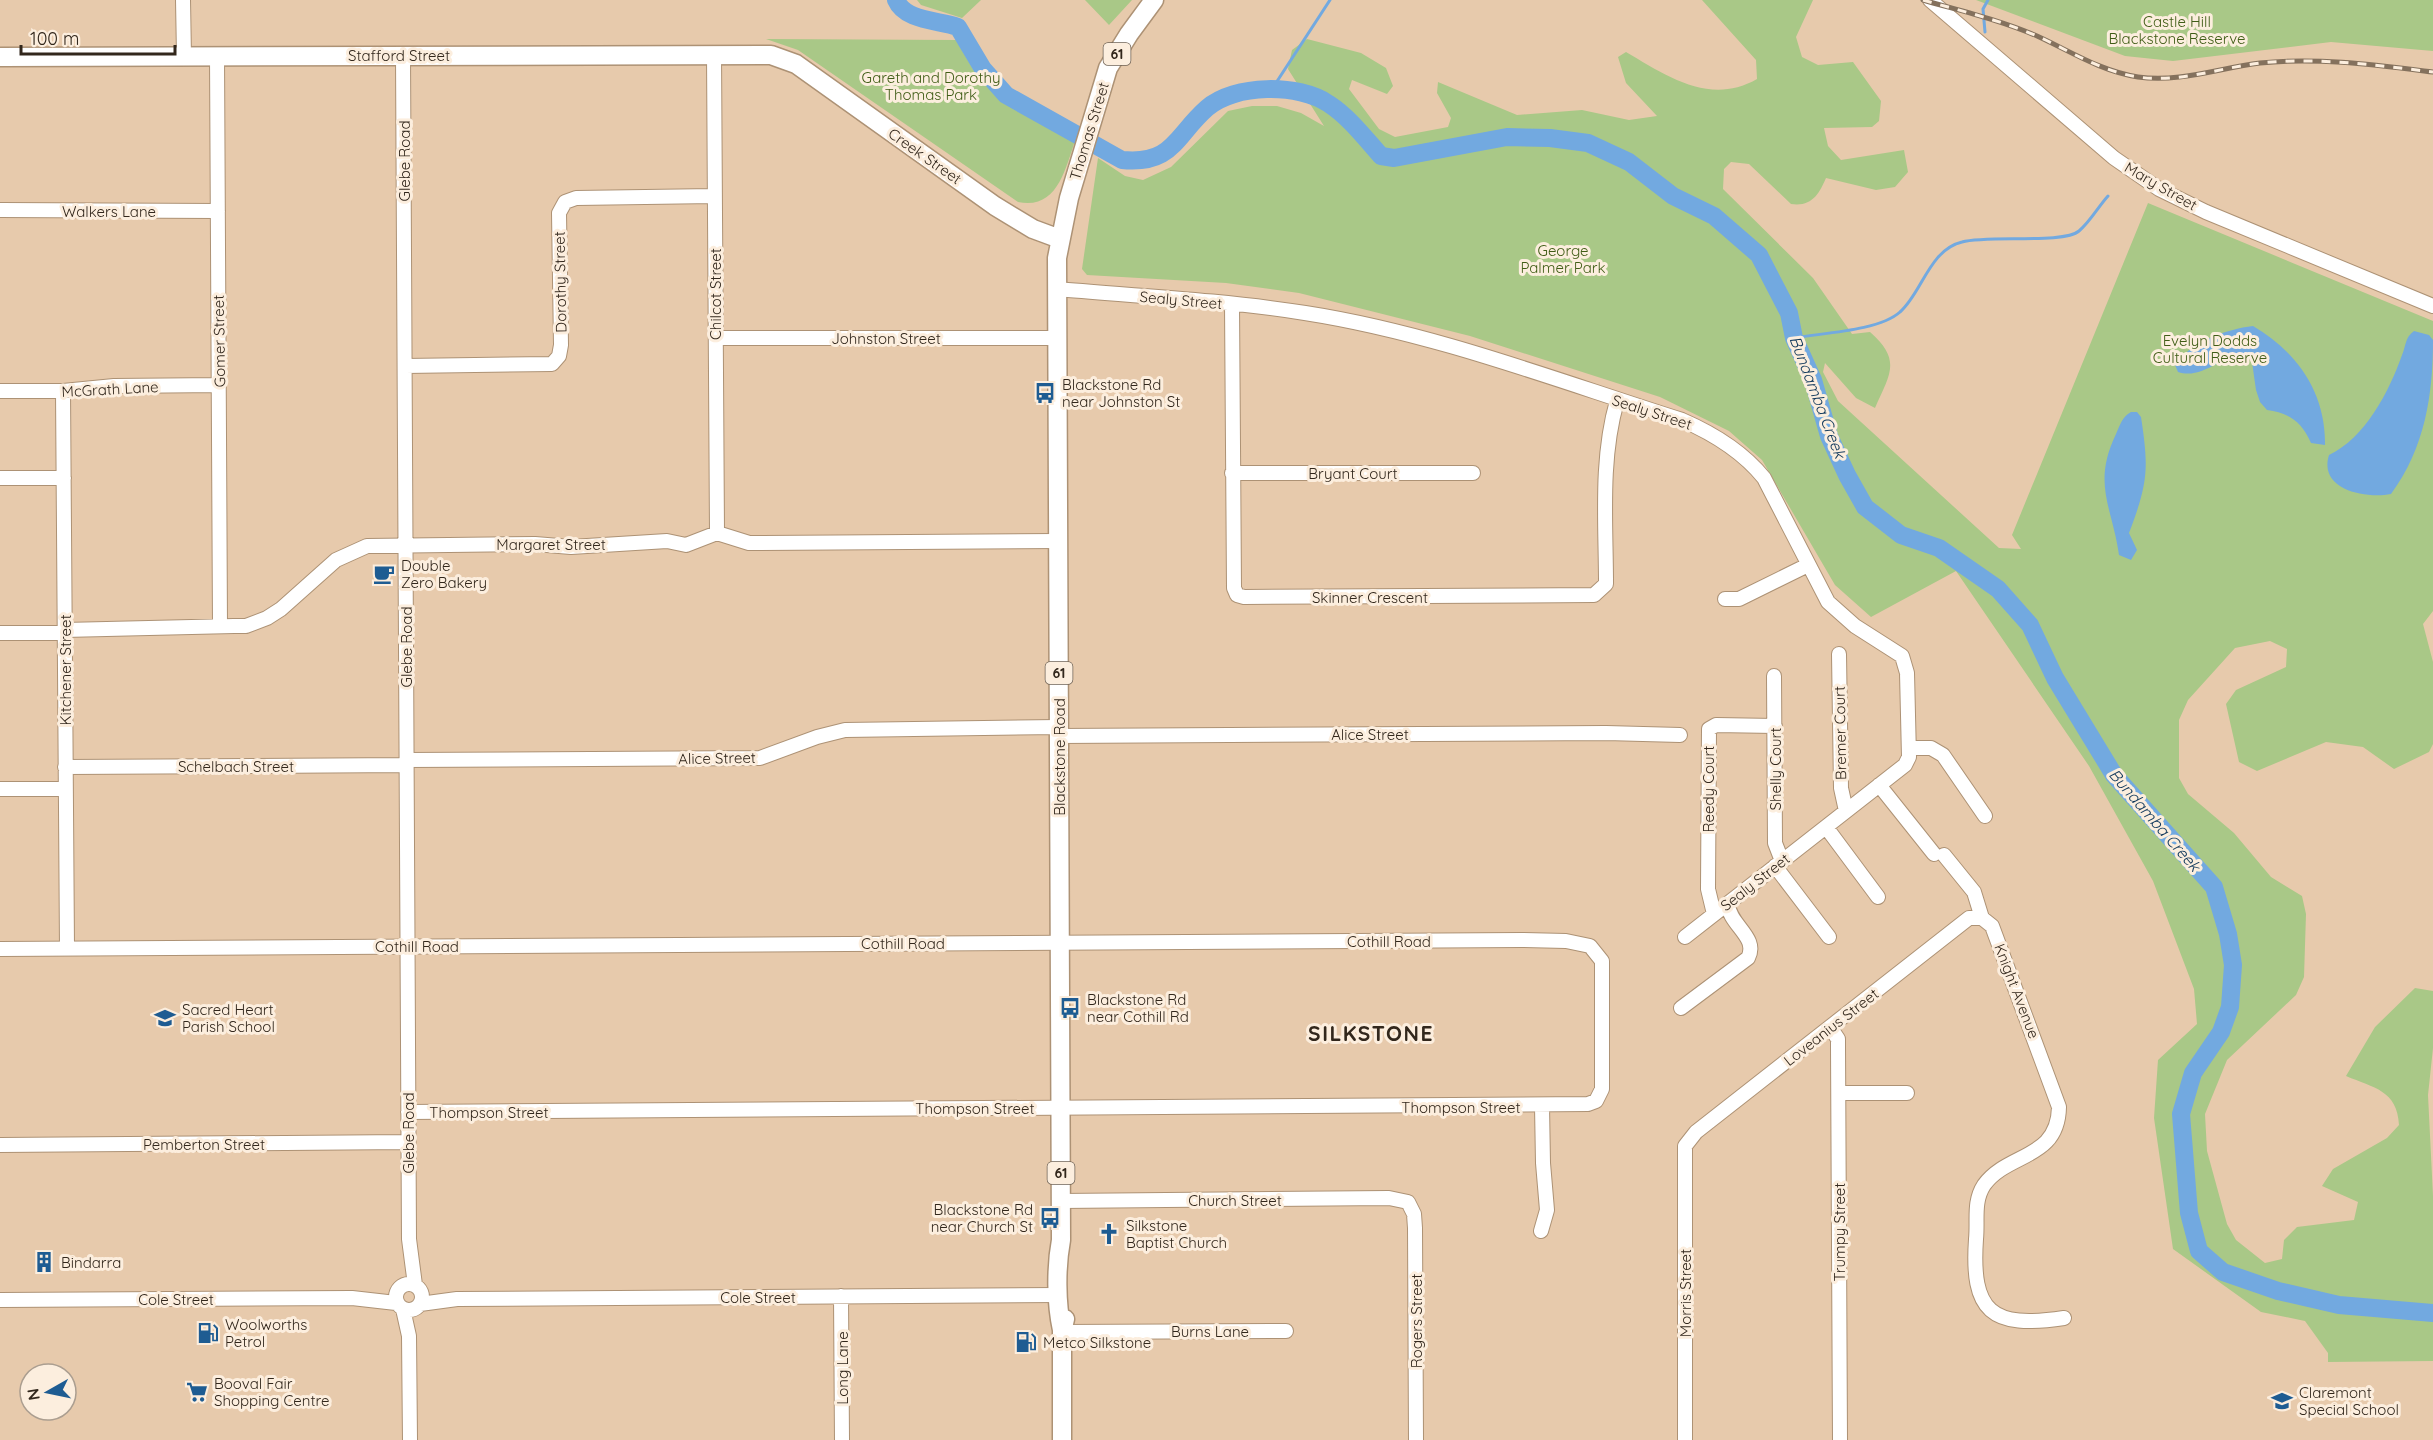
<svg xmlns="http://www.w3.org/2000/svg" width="2433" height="1440" font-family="Quicksand,sans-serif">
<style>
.green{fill:#a9c887}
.water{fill:#72a9e0}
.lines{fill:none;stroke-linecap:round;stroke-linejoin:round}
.stream{stroke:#72a9e0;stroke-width:3}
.river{stroke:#72a9e0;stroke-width:18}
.minor-casing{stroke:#ad9275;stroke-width:16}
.major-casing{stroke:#ad9275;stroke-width:21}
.minor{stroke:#fff;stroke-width:14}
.major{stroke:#fff;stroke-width:18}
.rail-casing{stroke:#84715d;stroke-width:5}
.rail{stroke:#fceede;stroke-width:3;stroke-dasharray:9;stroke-linecap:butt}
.labels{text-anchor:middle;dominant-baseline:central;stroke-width:6;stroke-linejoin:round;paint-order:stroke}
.shield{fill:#fceede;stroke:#6f6356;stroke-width:1.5}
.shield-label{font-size:14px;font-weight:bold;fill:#32271c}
.park-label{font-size:15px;fill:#405d16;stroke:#fceede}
.street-label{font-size:15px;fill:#32271c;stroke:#fceede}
.poi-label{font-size:15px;fill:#32271c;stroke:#fceede;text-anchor:start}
.water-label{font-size:16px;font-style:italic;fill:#0f375b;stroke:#fceede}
.district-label{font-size:21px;font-weight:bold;letter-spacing:1.5px;fill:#32271c;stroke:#fceede}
</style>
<rect width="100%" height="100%" fill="#e7caac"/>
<path class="green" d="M917,0h64l-19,18 -41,-13z
M1085,0h47l-23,25z
M1702,0h111l-17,37 6,20 16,8 35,-3 28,39 -2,20 -7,6 -48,1 4,18 13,14 63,-10 4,22 -13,15 -19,3 -50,-12c-7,16 -14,29 -35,26l-42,-40 -18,-2 -7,7 -1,20 90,89 39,56 18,-2c32,28 20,42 5,76l-19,-10 -31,-35 -2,9 15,29 161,147 22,1 -9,-14 136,-332 285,118v290l-10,13 10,38v82l-4,8 -35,17 -31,-22 -37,-5 -69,29 -18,-9 -13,-58 10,-14 50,-23 1,-18 -17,-8 -35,7 -47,52 -9,20v58l9,16 46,39 37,44 31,19 4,18 -2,63 -8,18 -69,65 -22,54 2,37 20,73 9,16 29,23 17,-4 2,-19 13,-13 57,-7 4,-18 -36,-16 11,-17 54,-31 12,-13c-2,-35 -25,-37 -53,-49l29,-49 40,-39 18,3v57l-5,47 5,101v165l-105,1v-9l-23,-32 -44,-9 -88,-63 -19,-131 4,-58 39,-36 -3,-35 -41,-108 -64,-115 -133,-195 -85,46 -36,-32 -73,-125 -33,-29 -69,-34 -190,-61 -171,-43 -73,-10 -139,-8 -5,-6 16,-111 27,18 18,4 28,-13 57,-56 24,-5h25l24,7 23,13 -36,-57 4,-19 15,-11 54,14 25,15 7,18 -6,8 -35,-14 -3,9 30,40 16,8 53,-10 3,-9 -14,-25 1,-11 79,33 65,-5 47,10 28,-4 -31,-33 -8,-26 8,-5c41,24 84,54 131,27l-1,-19z
M1976,0h457v51l-102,-9 -158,19 -48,-5z
M766,39l190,1 20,34 29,29 70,38c-10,29 -18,69 -57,61l-220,-152z"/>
<path class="water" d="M2253,326c43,25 73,66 72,119l-14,-2c-9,-20 -20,-30 -44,-33l-7,-8 -4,-12 -5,-35c-30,-2 -47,25 -73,17l-3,-7c15,-23 52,-36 78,-39z
M2414,331l15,4 4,5c0,55 -8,108 -42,154 -25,5 -73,-4 -62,-39 36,-17 60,-63 73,-100 4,-9 3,-18 12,-24z
M2131,412h6l4,5c8,52 7,66 -12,116l8,17 -6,10 -12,-5c-7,-49 -27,-71 -3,-121 4,-9 6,-17 15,-22z"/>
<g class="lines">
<path class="stream" d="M1985,32l-2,-23 5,-9
M1272,89l58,-89
M1794,338c27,-5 85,-7 106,-26 22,-19 29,-62 62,-70 26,-7 102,2 117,-11 11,-9 19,-24 29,-35"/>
<path class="river" d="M896,0c9,21 41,20 62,27l25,42 23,26 116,65c51,5 53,-24 85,-52 27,-24 92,-25 122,-4 20,13 36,34 52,52l13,2 113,-21 43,1 38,5 41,19 44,34 41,20 45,39 30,58 5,25 19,42 16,56 18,39 18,32 36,28 38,13 59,41 32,36 25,53 59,97 100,112 14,47 5,31 -3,42 -9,25 -28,41 -12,41 8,99 10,38 24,21 55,19 61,14 94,8"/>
<defs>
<path id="minor" d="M183,0l1,56
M1930,0l184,158 45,31 47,23 227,94
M714,54l3,479
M403,55l6,1184 6,46
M217,56l3,570
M0,210l218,1
M1056,289c83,7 167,11 249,24 129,20 253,68 377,107 30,13 61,32 82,58l64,124 27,24 47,30 5,17 2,84 -4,8 -220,172
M1232,304l2,284 3,7 7,2 350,-2 12,-11c0,-61 -6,-124 11,-183
M716,338h341
M405,366l147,-2 7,-8 2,-11 -2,-132 6,-11 11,-4 138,-2
M0,391h63l51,-5 105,-1
M63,391l4,557
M1232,473h241
M0,478h64
M1725,599h14l69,-34
M64,630l170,-4h12l21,-8 14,-9 55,-49 31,-14 168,-2 36,3 96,-6 19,4 31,-12 32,10 309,-2
M0,633h64
M1839,654l2,134 5,23
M1774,676l1,167 7,18
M1059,736l547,-3 74,2
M1910,748h21l12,7 42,61
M406,760l354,-2 57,-21 28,-7 214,-3
M65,767l341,-2
M1879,785l55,69
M0,789h65
M1826,827l52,70
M1944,855l30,37 8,26 10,8 67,181c-1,53 -51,45 -75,78 -11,17 -6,35 -8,54 -5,73 15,90 88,79
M1775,866l54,71
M1714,914l-6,-25 1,-160 7,-4 59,1
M0,949l1522,-9 44,1 24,5 12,15v128l-6,12 -8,3 -1180,8
M1681,1008l67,-50c11,-21 -19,-33 -20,-54
M1830,1027l8,12v8l2,393
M1839,1093h68
M0,1145l408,-3
M1061,1201l328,-3 19,4 6,12 1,14 1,212
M1541,1231l6,-21 -4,-47 -1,-57
M396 1297a13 13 0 1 1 26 0a13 13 0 1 1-26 0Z
M841,1296l1,144
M0,1300l352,-2 44,5
M420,1304l37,-5 602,-4
M403,1309l6,27 1,104
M1062,1332l224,-1
M1685,1440v-294l11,-14 273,-214h13"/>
<path id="major" d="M0,57l771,-2 25,9 199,142 38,23 27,10
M1062,1330c-6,-27 -6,-63 -1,-90l-4,-982 12,-60 39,-130 21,-34 25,-34
M1062,1440v-108l3,-13"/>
</defs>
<use href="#minor" class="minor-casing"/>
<use href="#major" class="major-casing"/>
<use href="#minor" class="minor"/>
<use href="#major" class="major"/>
<defs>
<path id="rail" d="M1923,0c38,11 77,20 114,36 33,15 63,35 101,41 41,6 81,-9 122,-14 57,-6 116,2 173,9"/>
</defs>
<use href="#rail" class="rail-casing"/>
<use href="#rail" class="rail"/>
</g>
<defs>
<symbol id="bus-bare" viewBox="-9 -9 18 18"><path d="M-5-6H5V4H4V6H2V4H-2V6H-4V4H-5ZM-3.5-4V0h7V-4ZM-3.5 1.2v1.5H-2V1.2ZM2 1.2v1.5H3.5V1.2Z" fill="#1e5c92" stroke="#fceede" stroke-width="2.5" paint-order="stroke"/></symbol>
<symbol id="cafe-bare" viewBox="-9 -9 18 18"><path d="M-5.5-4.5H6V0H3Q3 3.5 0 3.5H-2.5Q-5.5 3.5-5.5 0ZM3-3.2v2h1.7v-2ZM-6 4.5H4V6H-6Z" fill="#1e5c92" stroke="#fceede" stroke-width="2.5" paint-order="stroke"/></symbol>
<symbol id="school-bare" viewBox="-9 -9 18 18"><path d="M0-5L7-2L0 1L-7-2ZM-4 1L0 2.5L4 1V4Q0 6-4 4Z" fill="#1e5c92" stroke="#fceede" stroke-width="2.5" paint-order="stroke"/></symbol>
<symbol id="church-bare" viewBox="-9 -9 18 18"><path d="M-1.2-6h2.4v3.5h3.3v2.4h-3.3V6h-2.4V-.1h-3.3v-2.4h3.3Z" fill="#1e5c92" stroke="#fceede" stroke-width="2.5" paint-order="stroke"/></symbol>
<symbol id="building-bare" viewBox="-9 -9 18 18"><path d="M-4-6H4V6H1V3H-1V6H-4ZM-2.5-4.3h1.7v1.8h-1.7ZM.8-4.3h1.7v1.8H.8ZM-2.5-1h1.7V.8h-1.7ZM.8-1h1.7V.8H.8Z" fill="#1e5c92" stroke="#fceede" stroke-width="2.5" paint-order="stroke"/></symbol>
<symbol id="fuel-bare" viewBox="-9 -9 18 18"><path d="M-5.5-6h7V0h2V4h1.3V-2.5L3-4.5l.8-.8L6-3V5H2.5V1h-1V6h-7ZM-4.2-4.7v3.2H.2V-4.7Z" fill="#1e5c92" stroke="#fceede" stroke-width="2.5" paint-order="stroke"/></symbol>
<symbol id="supermarket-bare" viewBox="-9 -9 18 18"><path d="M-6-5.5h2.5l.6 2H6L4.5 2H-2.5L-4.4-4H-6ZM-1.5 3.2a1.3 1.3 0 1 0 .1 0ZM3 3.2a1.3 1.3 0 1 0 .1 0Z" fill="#1e5c92" stroke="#fceede" stroke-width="2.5" paint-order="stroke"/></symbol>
</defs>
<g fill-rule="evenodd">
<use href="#bus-bare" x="1030" y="378" width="30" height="30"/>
<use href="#cafe-bare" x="369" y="559" width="30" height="30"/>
<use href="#bus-bare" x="1055" y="993" width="30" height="30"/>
<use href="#school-bare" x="150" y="1003" width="30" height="30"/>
<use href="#bus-bare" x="1035" y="1203" width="30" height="30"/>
<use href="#church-bare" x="1094" y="1219" width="30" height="30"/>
<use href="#building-bare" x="29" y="1247" width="30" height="30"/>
<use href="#fuel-bare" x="193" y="1318" width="30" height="30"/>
<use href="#fuel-bare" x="1011" y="1327" width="30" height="30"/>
<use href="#supermarket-bare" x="182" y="1377" width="30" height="30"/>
<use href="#school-bare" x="2267" y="1386" width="30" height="30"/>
</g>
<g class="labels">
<g class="shield">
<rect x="1103.5" y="43" width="27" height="22" rx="4.5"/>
<rect x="1045.5" y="662" width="27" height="22" rx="4.5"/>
<rect x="1047.5" y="1162" width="27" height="22" rx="4.5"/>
</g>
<g class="shield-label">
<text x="1117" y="54">61</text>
<text x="1059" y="673">61</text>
<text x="1061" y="1173">61</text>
</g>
<g class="park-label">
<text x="2177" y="21">Castle Hill<tspan x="2177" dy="17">Blackstone Reserve</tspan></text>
<text x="931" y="77">Gareth and Dorothy<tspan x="931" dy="17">Thomas Park</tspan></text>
<text x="1563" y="250">George<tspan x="1563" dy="17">Palmer Park</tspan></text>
<text x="2210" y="340">Evelyn Dodds<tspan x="2210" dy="17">Cultural Reserve</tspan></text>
</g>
<g class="street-label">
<text x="399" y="55">Stafford Street</text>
<text transform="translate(1089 131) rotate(-73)">Thomas Street</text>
<text transform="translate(925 156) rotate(35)">Creek Street</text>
<text transform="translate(404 161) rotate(-90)">Glebe Road</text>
<text transform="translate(2161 186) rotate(30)">Mary Street</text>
<text x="109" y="211">Walkers Lane</text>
<text transform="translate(560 282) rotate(-91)">Dorothy Street</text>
<text transform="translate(715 294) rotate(-90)">Chilcot Street</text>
<text transform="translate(1181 300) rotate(5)">Sealy Street</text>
<text x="886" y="338">Johnston Street</text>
<text transform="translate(219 341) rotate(-91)">Gomer Street</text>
<text transform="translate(110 389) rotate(-3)">McGrath Lane</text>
<text transform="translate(1652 412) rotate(18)">Sealy Street</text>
<text x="1353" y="473">Bryant Court</text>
<text x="551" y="544">Margaret Street</text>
<text x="1370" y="597">Skinner Crescent</text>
<text transform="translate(406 647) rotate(-90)">Glebe Road</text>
<text transform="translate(65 670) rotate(-90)">Kitchener Street</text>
<text transform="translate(1840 733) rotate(-91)">Bremer Court</text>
<text x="1370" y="734">Alice Street</text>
<text transform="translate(1059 757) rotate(-90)">Blackstone Road</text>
<text transform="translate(717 758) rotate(-1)">Alice Street</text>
<text x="236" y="766">Schelbach Street</text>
<text transform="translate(1775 769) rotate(-90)">Shelly Court</text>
<text transform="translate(1708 789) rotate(-90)">Reedy Court</text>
<text transform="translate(1755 882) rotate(-38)">Sealy Street</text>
<text x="1389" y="941">Cothill Road</text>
<text x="903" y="943">Cothill Road</text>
<text x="417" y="946">Cothill Road</text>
<text transform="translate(2017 991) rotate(69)">Knight Avenue</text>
<text transform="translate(1831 1027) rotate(-38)">Loveanius Street</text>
<text x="1461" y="1107">Thompson Street</text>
<text x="975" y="1108">Thompson Street</text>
<text x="489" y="1112">Thompson Street</text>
<text transform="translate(408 1133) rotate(-90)">Glebe Road</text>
<text x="204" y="1144">Pemberton Street</text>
<text x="1235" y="1200">Church Street</text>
<text transform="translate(1839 1232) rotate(-90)">Trumpy Street</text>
<text transform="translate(1685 1293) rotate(-90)">Morris Street</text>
<text x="758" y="1297">Cole Street</text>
<text x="176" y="1299">Cole Street</text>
<text transform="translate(1416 1321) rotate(-90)">Rogers Street</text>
<text x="1210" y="1331">Burns Lane</text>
<text transform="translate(842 1368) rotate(-90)">Long Lane</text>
</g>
<g class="poi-label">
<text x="1062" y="384">Blackstone Rd<tspan x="1062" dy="17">near Johnston St</tspan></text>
<text x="401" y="565">Double<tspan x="401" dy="17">Zero Bakery</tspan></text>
<text x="1087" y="999">Blackstone Rd<tspan x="1087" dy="17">near Cothill Rd</tspan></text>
<text x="182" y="1009">Sacred Heart<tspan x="182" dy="17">Parish School</tspan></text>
<text x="1033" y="1209" text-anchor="end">Blackstone Rd<tspan x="1033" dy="17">near Church St</tspan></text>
<text x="1126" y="1225">Silkstone<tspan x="1126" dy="17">Baptist Church</tspan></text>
<text x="61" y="1262">Bindarra</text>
<text x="225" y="1324">Woolworths<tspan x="225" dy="17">Petrol</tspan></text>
<text x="1043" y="1342">Metco Silkstone</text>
<text x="214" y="1383">Booval Fair<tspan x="214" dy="17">Shopping Centre</tspan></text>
<text x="2299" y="1392">Claremont<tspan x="2299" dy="17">Special School</tspan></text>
</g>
<g class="water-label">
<text transform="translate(1818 397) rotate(69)">Bundamba Creek</text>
<text transform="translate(2155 820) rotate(49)">Bundamba Creek</text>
</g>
<g class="district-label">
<text x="1371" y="1033">SILKSTONE</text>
</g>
</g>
<g transform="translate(48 1392) rotate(261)"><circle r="28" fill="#fceede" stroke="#ab9e90" stroke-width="1.5"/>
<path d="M0-4.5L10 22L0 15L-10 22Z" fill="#1e5c92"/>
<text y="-9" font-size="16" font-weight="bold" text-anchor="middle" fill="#32271c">N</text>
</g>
<path d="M21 45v9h154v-9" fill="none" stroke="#32271c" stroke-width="3"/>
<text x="30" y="45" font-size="18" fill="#32271c" stroke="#fceede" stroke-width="4.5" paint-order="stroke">100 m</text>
</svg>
